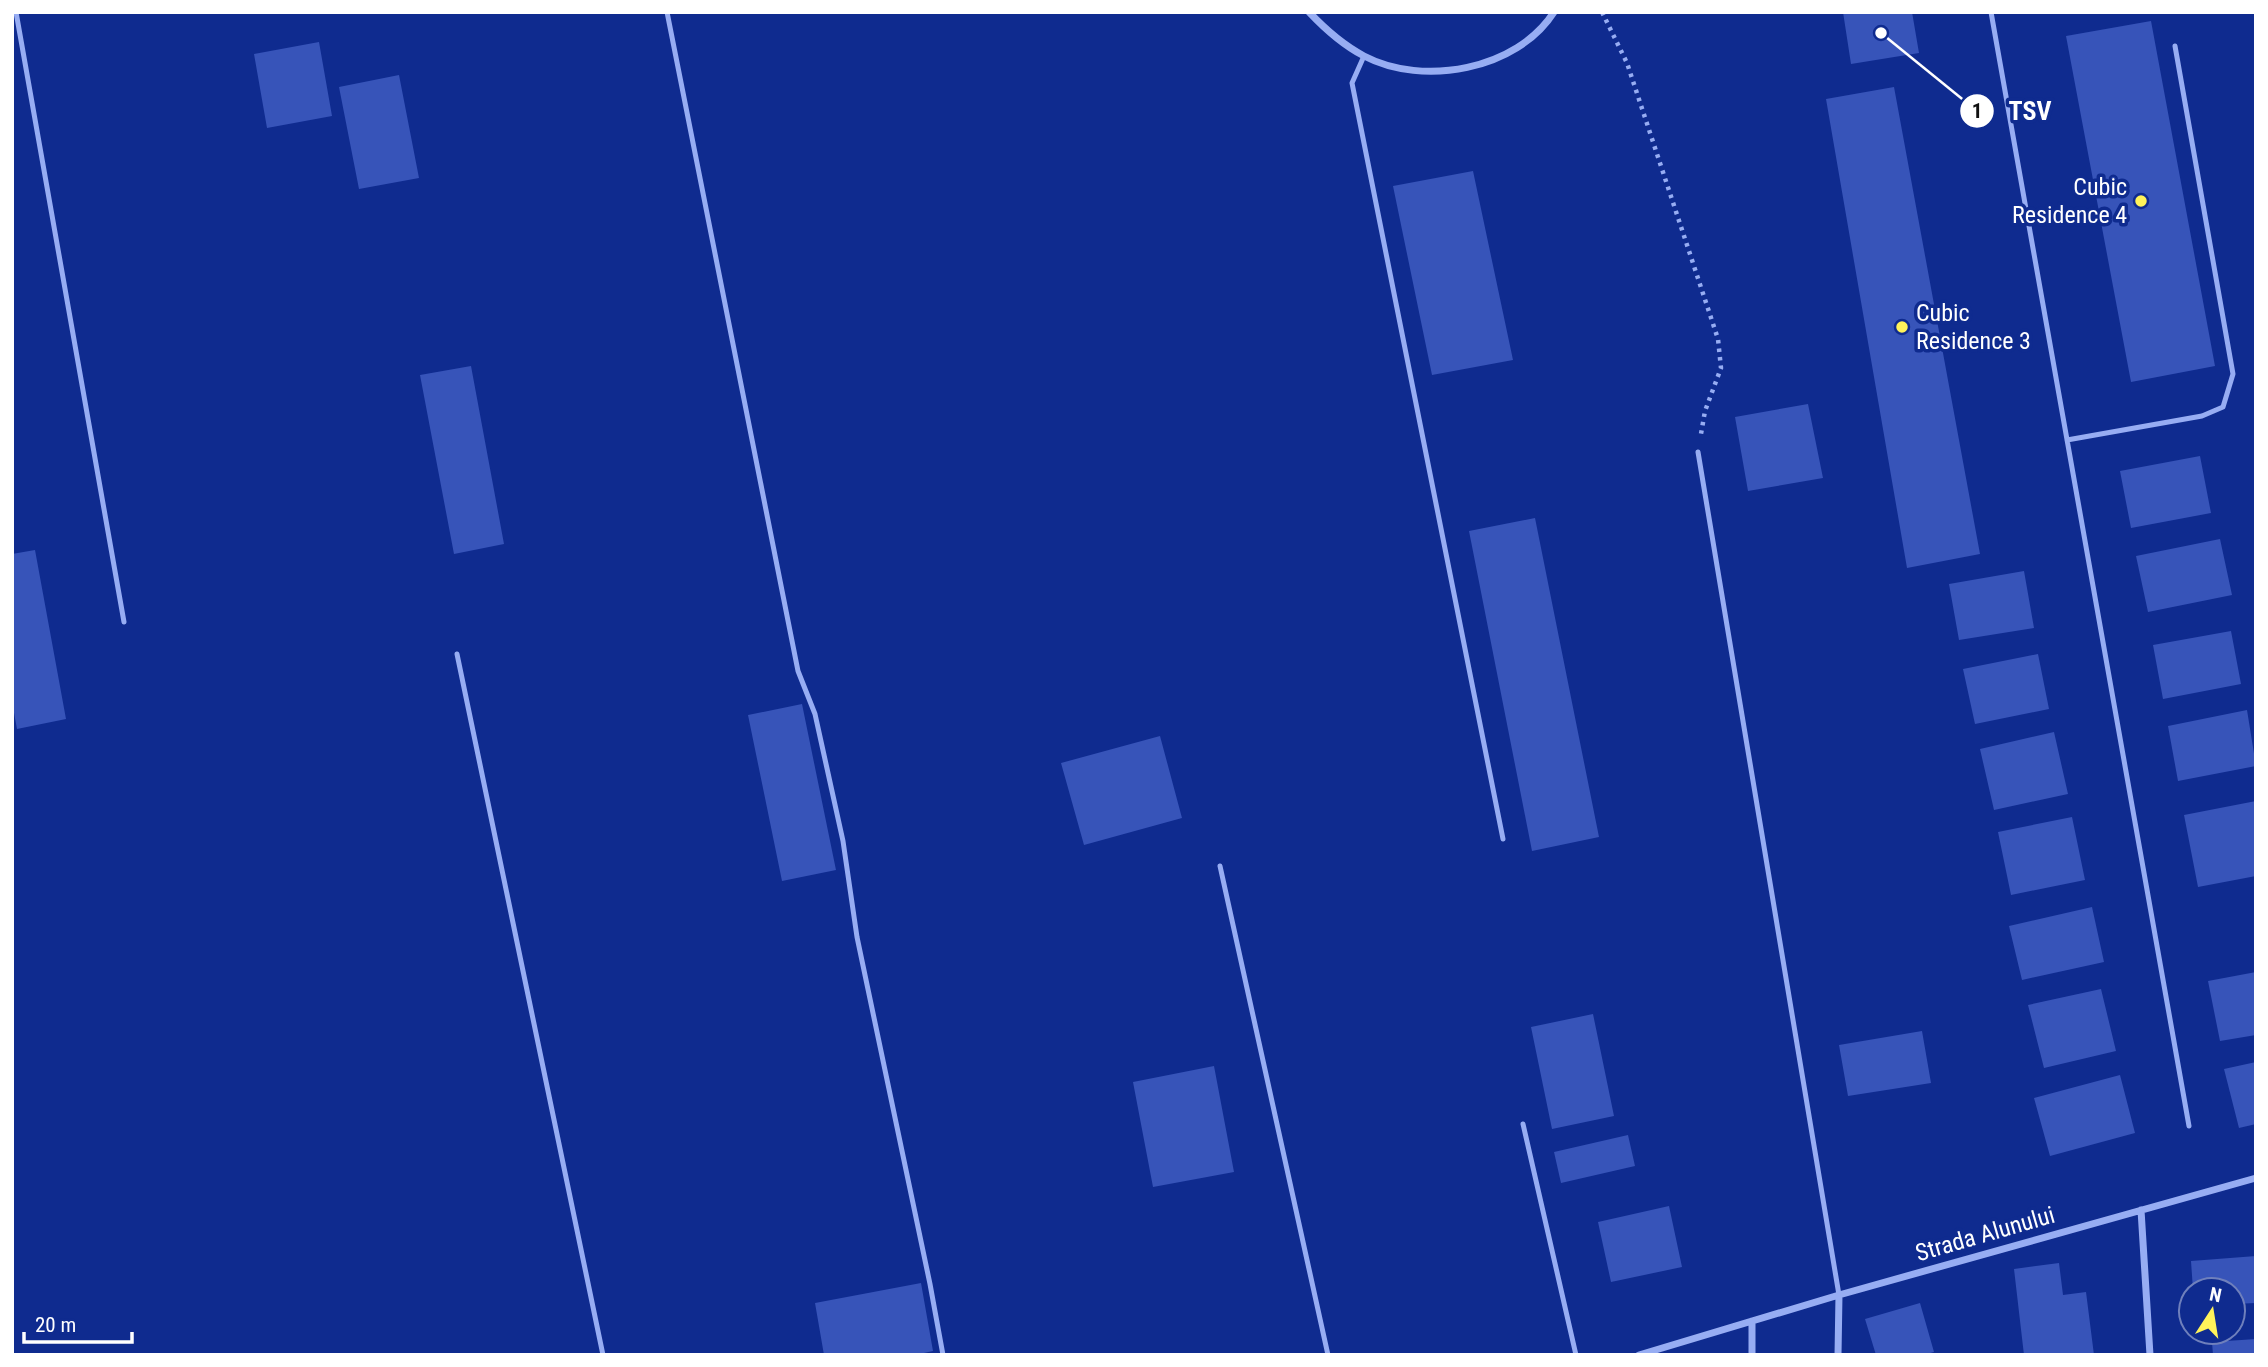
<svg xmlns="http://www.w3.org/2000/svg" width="2268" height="1367" font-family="'Roboto Condensed',sans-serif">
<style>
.building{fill:#3754b9}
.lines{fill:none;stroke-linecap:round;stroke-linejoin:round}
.path{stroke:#97adf3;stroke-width:4.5;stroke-dasharray:3.5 5;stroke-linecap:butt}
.service{stroke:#97adf3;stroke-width:5}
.minor{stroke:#97adf3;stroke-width:7}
.poi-dot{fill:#fff35a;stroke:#0f2b8f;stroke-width:2.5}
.labels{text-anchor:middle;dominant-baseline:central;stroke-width:7;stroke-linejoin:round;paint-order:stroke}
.poi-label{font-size:24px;fill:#fff;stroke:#0f2b8f;text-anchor:end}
.street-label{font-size:24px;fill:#fff;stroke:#0f2b8f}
.leader{fill:none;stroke:#fff;stroke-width:2.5}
.callout-dot{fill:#fff;stroke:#0f2b8f;stroke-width:2.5}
.mark-label{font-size:21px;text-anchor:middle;font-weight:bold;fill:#111}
.callout-label{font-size:26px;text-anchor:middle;font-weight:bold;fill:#fff;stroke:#0f2b8f;stroke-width:7;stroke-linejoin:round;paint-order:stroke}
</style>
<rect width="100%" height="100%" fill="#0f2b8f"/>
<path class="building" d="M1843,12h69l7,41 -68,11z
M2151,21l64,345 -84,16 -65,-346z
M319,42l13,74 -65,12 -13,-74z
M399,75l20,103 -60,11 -20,-102z
M1894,87l86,467 -73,14 -81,-469z
M1473,171l40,189 -81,15 -39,-189z
M471,366l33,178 -50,10 -34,-179z
M1808,404l15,74 -75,13 -13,-74z
M2200,456l11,57 -80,15 -11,-57z
M1535,518l64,319 -67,14 -63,-320z
M2220,539l12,56 -84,17 -12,-56z
M35,550l31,169 -49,10 -5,-27v-148z
M2024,571l10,57 -75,12 -10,-56z
M2231,631l10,53 -78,15 -10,-54z
M2038,654l11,55 -74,15 -12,-55z
M802,704l34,166 -54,11 -34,-166z
M2247,710l9,56 -78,15 -10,-55z
M2054,732l14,62 -74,16 -14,-61z
M1160,736l22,82 -98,27 -23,-82z
M2256,801v75l-58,11 -14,-72z
M2072,817l13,63 -74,15 -13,-63z
M2092,907l12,55 -82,18 -13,-54z
M2256,972v63l-36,6 -12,-60z
M2101,989l15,62 -72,17 -16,-63z
M1593,1014l21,102 -62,13 -21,-102z
M1922,1031l9,52 -83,13 -9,-51z
M2256,1062v62l-17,4 -15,-59z
M1214,1066l20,106 -81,15 -20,-105z
M2120,1075l15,58 -85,23 -16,-58z
M1628,1135l7,31 -74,17 -7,-31z
M1669,1206l13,61 -71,15 -13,-60z
M2256,1256v47l-23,1v-14h-40l-2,-29z
M2059,1263l4,32 23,-3 8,63h-70l-10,-86z
M921,1283l12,68 -18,4h-91l-9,-52z
M1920,1303l14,49 -11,3h-47l-11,-36z
M2256,1339v16h-43l-1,-13z"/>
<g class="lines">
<path class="path" d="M1602,12l25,51 91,276 3,29 -16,43 -4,23"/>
<path class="service" d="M16,12l108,610
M667,12l131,659 17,43 28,127 14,96 73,347 13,71
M1991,12l198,1114
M1364,56l-12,27 151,756
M2067,440l135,-24 21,-9 10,-33 -58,-328
M1698,452l141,843
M457,654l146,701
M1220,866l108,489
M1523,1124l53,231"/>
<path class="minor" d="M1309,12c16,17 34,33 55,44 59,31 153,14 190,-44
M2141,1210l9,145
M1752,1321v34
M1639,1355l200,-60 417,-117
M1838,1355l1,-60"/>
</g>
<g class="poi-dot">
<circle cx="2141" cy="201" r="7"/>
<circle cx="1902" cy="327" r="7"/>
</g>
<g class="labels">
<g class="poi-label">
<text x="2127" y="187">Cubic<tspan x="2127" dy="28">Residence 4</tspan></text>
<text x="1916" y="313" text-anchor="start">Cubic<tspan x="1916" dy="28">Residence 3</tspan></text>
</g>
<g class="street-label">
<text transform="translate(1985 1234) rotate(-16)">Strada Alunului</text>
</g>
</g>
<path class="leader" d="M1881 33L1977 111"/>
<g class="callout-dot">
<circle cx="1881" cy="33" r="7"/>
<circle cx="1977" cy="111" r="18"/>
</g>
<g class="mark-label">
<text x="1977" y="118">1</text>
</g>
<g class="callout-label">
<text x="2030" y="120">TSV</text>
</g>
<rect width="2268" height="1367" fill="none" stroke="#ffffff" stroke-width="28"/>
<g transform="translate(2212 1311) rotate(12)"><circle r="33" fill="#0f2b8f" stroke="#6f80bc" stroke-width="2"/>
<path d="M0-5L12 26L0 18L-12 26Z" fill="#fff35a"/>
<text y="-10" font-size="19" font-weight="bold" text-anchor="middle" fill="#ffffff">N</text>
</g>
<path d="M24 1332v10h108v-10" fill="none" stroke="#ffffff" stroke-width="3.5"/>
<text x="35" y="1332" font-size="21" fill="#ffffff" stroke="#0f2b8f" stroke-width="5" paint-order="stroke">20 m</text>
</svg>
